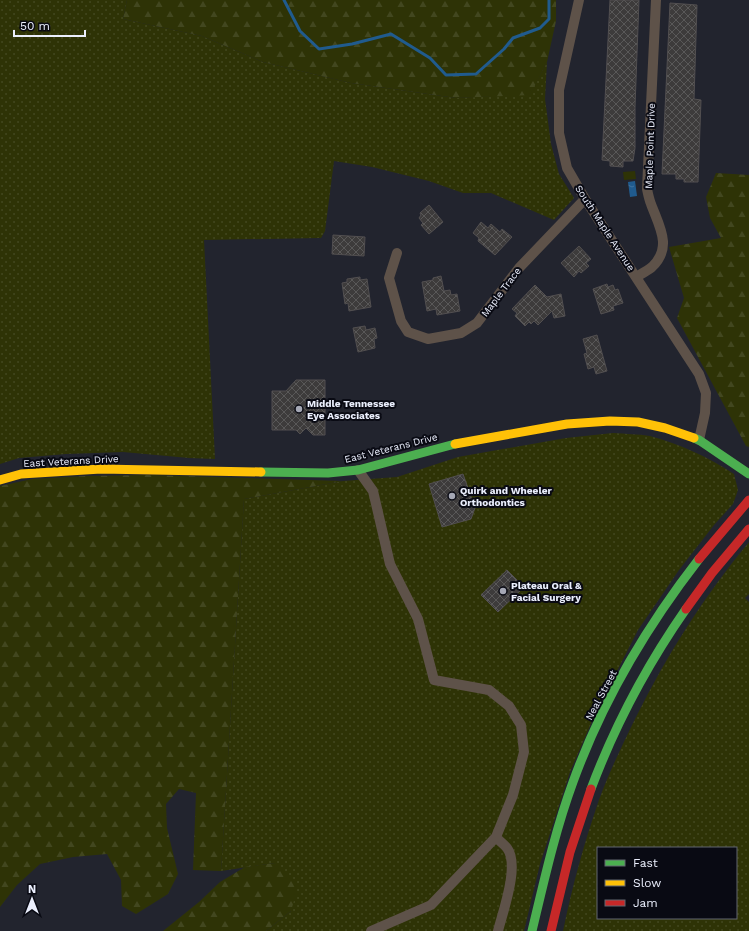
<svg xmlns="http://www.w3.org/2000/svg" width="749" height="931" font-family="'Work Sans',sans-serif">
<style>
.grass{fill:url(#grass-dots);fill-rule:evenodd}
.forest{fill:url(#forest-firs)}
.pitch{fill:#2e3306}
.water{fill:url(#water-ripples)}
.lines{fill:none;stroke-linecap:round;stroke-linejoin:round}
.stream{stroke:#205b8e;stroke-width:3}
.building{fill:url(#building-cross-hatch);stroke:#524f50}
.street{stroke:#5e5249;stroke-width:10}
.fast{stroke:#4caf50;stroke-width:9}
.slow{stroke:#ffc107;stroke-width:9}
.jam{stroke:#c62828;stroke-width:9}
.poi-dot{fill:#a5a8b5;stroke:#090a13;stroke-width:1.5}
.labels{text-anchor:middle;dominant-baseline:central;stroke-width:4;stroke-linejoin:round;paint-order:stroke}
.street-label{font-size:10px;fill:#ebeffd;stroke:#090a13}
.poi-label{font-size:10px;font-weight:bold;fill:#ebeffd;stroke:#090a13;text-anchor:start}
</style>
<defs>
<pattern id="grass-dots" width="8" height="8" patternUnits="userSpaceOnUse"><rect width="8" height="8" fill="#2e3306"/><path d="M2 2h.1M6 6h.1" fill="none" stroke="#42471f" stroke-width="1.8" stroke-linecap="round"/></pattern>
<pattern id="forest-firs" width="22" height="20" patternUnits="userSpaceOnUse"><rect width="22" height="20" fill="#2e3306"/><path d="M5 1l3.5 6h-7zM16 11l3.5 6h-7z" fill="#42471f"/></pattern>
<pattern id="water-ripples" width="26" height="14" patternUnits="userSpaceOnUse"><rect width="26" height="14" fill="#205b8e"/><path d="M2 4q2-2 4 0t4 0M15 11q2-2 4 0t4 0" fill="none" stroke="#41739f"/></pattern>
<pattern id="building-cross-hatch" width="8" height="8" patternUnits="userSpaceOnUse"><rect width="8" height="8" fill="#3d3b3b"/><path d="M0 0l8 8M0 8l8-8" fill="none" stroke="#595858"/></pattern>
</defs>
<rect width="100%" height="100%" fill="#22242e"/>
<path class="grass" d="M0,0h127l-4,19 79,17 61,26 88,21 105,15 74,-4 17,-32 -2,37 6,45 8,30 15,24 -20,22 -63,-27h-28l-34,-12 -57,-14 -38,-6 -9,70 -4,7 -117,2 11,219 -26,-1 -66,-6 -57,2 -47,4 -19,6z
M613,433c12,1 25,1 37,3 30,8 58,21 84,38l4,16 -5,14 -19,21 -35,45 -41,60 -42,82 -26,60 -30,92 -16,67h-258l25,-20 -16,-48 -54,8 23,-372 99,-18 54,-4 61,-20 108,-19z
M749,542v52l-4,4 4,4v329h-186c9,-44 21,-88 36,-131 10,-28 24,-56 37,-83 31,-62 68,-121 113,-175zM598,848h138v70h-138z"/>
<path class="forest" d="M127,0h429v21l-9,41 -17,33 -74,3 -105,-15 -88,-21 -61,-26 -79,-17z
M716,173l33,2v272l-3,-1 -69,-128 7,-20 -15,-51 52,-9 -11,-20 -4,-21z
M147,475l196,6 -99,18 -23,372 -28,-1 3,-77 -17,-4 -13,15 1,24 11,46 -10,20 -32,20 -14,-8 -1,-26 -14,-26 -34,3 -33,7 -23,21 -17,22v-421l32,-7 54,-3z
M275,863l23,23 -7,25 -25,20h-103l36,-29 21,-20 25,-15z"/>
<path class="pitch" d="M635,171l1,8 -12,1 -1,-8z"/>
<path class="water" d="M635,181l2,15 -7,1 -2,-15z"/>
<g class="lines">
<path class="stream" d="M284,0l16,31 19,18 33,-5 39,-10 39,24 16,17 30,-1 28,-25 9,-11 27,-10 9,-9v-19"/>
</g>
<path class="building" d="M610,0h29l-4,107v41l-2,13h-10v6l-13,-1v-5l-8,-1z
M670,3l27,2 -3,94 7,1 -3,82h-14v-3h-8v-5h-14z
M429,205l14,17 -14,12 -8,-9 2,-2 -4,-5 2,-3 -1,-2z
M481,222l7,6 3,-4 9,8 2,-3 10,8 -17,18 -17,-14 1,-3 -6,-5z
M333,235l32,2 -1,19 -32,-2z
M579,246l12,13 -5,4 3,3 -8,7 -2,-2 -5,6 -13,-14z
M441,276l3,15 6,-1 1,5 6,-1 3,17 -23,4 -1,-6 -9,2 -5,-29 11,-2v-2z
M360,277v3l7,-1 4,28 -22,4 -1,-8 -3,1 -3,-21 5,-1v-3z
M607,284l1,3 5,-2 2,5 3,-1 5,14 -10,3 1,4 -13,4 -8,-25z
M535,285l12,12 14,-3 4,22 -11,2 -2,-7 -14,14 -4,-4 -3,3 -2,-2 -4,4 -10,-10 2,-3 -5,-4z
M365,326l1,4 9,-2 2,10 -3,1 1,9 -17,4 -5,-24z
M597,335l10,36 -11,3 -2,-7 -6,2 -4,-15 3,-1 -4,-14z
M296,380h29v55h-12l-7,-7 -6,6 -4,-4h-24v-39h14z
M463,474l12,34 -4,11 -29,8 -13,-43z
M507,570l17,17 -26,25 -17,-17z"/>
<g class="lines">
<path class="street" d="M579,0l-20,90v43l8,35 18,31 114,175 7,19 -1,20 -6,27
M397,253l-8,25 12,43 7,11 20,7 33,-6 16,-10 42,-55 66,-69
M636,277c5,-3 11,-6 16,-10 21,-20 7,-41 -1,-63 -2,-5 -3,-10 -4,-15l9,-189
M358,470l15,21 17,73 28,55 16,61 55,10 20,16 12,19 3,27 -11,43 -17,42c3,4 8,7 11,11 13,17 -4,63 -9,83
M371,931l60,-26 65,-68"/>
<path class="fast" d="M694,438l5,2 50,34
M261,472l67,1 30,-3 97,-26
M591,789c24,-64 56,-124 95,-180
M532,931c12,-50 23,-100 41,-149 29,-80 74,-156 126,-223"/>
<path class="slow" d="M455,444l112,-20 43,-3 28,1 27,6 29,10
M0,480l21,-6 80,-5 160,3"/>
<path class="jam" d="M699,559l50,-59
M686,609l26,-36 37,-44
M551,931l19,-79 21,-63"/>
</g>
<g class="poi-dot">
<circle cx="299" cy="409" r="4"/>
<circle cx="452" cy="496" r="4"/>
<circle cx="503" cy="591" r="4"/>
</g>
<g class="labels">
<g class="street-label">
<text transform="translate(650 146) rotate(-88)">Maple Point Drive</text>
<text transform="translate(605 228) rotate(57)">South Maple Avenue</text>
<text transform="translate(501 292) rotate(-53)">Maple Trace</text>
<text transform="translate(391 448) rotate(-14)">East Veterans Drive</text>
<text transform="translate(71 461) rotate(-3)">East Veterans Drive</text>
<text transform="translate(601 695) rotate(-62)">Neal Street</text>
</g>
<g class="poi-label">
<text x="307" y="403">Middle Tennessee<tspan x="307" dy="12">Eye Associates</tspan></text>
<text x="460" y="490">Quirk and Wheeler<tspan x="460" dy="12">Orthodontics</tspan></text>
<text x="511" y="585">Plateau Oral &amp;<tspan x="511" dy="12">Facial Surgery</tspan></text>
</g>
</g>
<rect x="597" y="847" width="140" height="72" fill="#090a13" stroke="#636671"/>
<rect x="605" y="860" width="20" height="6" fill="#4caf50" stroke="#636671"/>
<text x="633" y="867" font-size="12" fill="#ebeffd">Fast</text>
<rect x="605" y="880" width="20" height="6" fill="#ffc107" stroke="#636671"/>
<text x="633" y="887" font-size="12" fill="#ebeffd">Slow</text>
<rect x="605" y="900" width="20" height="6" fill="#c62828" stroke="#636671"/>
<text x="633" y="907" font-size="12" fill="#ebeffd">Jam</text>
<g transform="translate(32 899)" stroke="#090a13" stroke-width="3" paint-order="stroke">
<path d="M0-3L7 15L0 10L-7 15Z" fill="#ebeffd"/>
<text y="-6" font-size="11" font-weight="bold" text-anchor="middle" fill="#ebeffd">N</text>
</g>
<path d="M14 30v6h71v-6" fill="none" stroke="#ebeffd" stroke-width="2"/>
<text x="20" y="30" font-size="12" fill="#ebeffd" stroke="#090a13" stroke-width="3" paint-order="stroke">50 m</text>
</svg>
